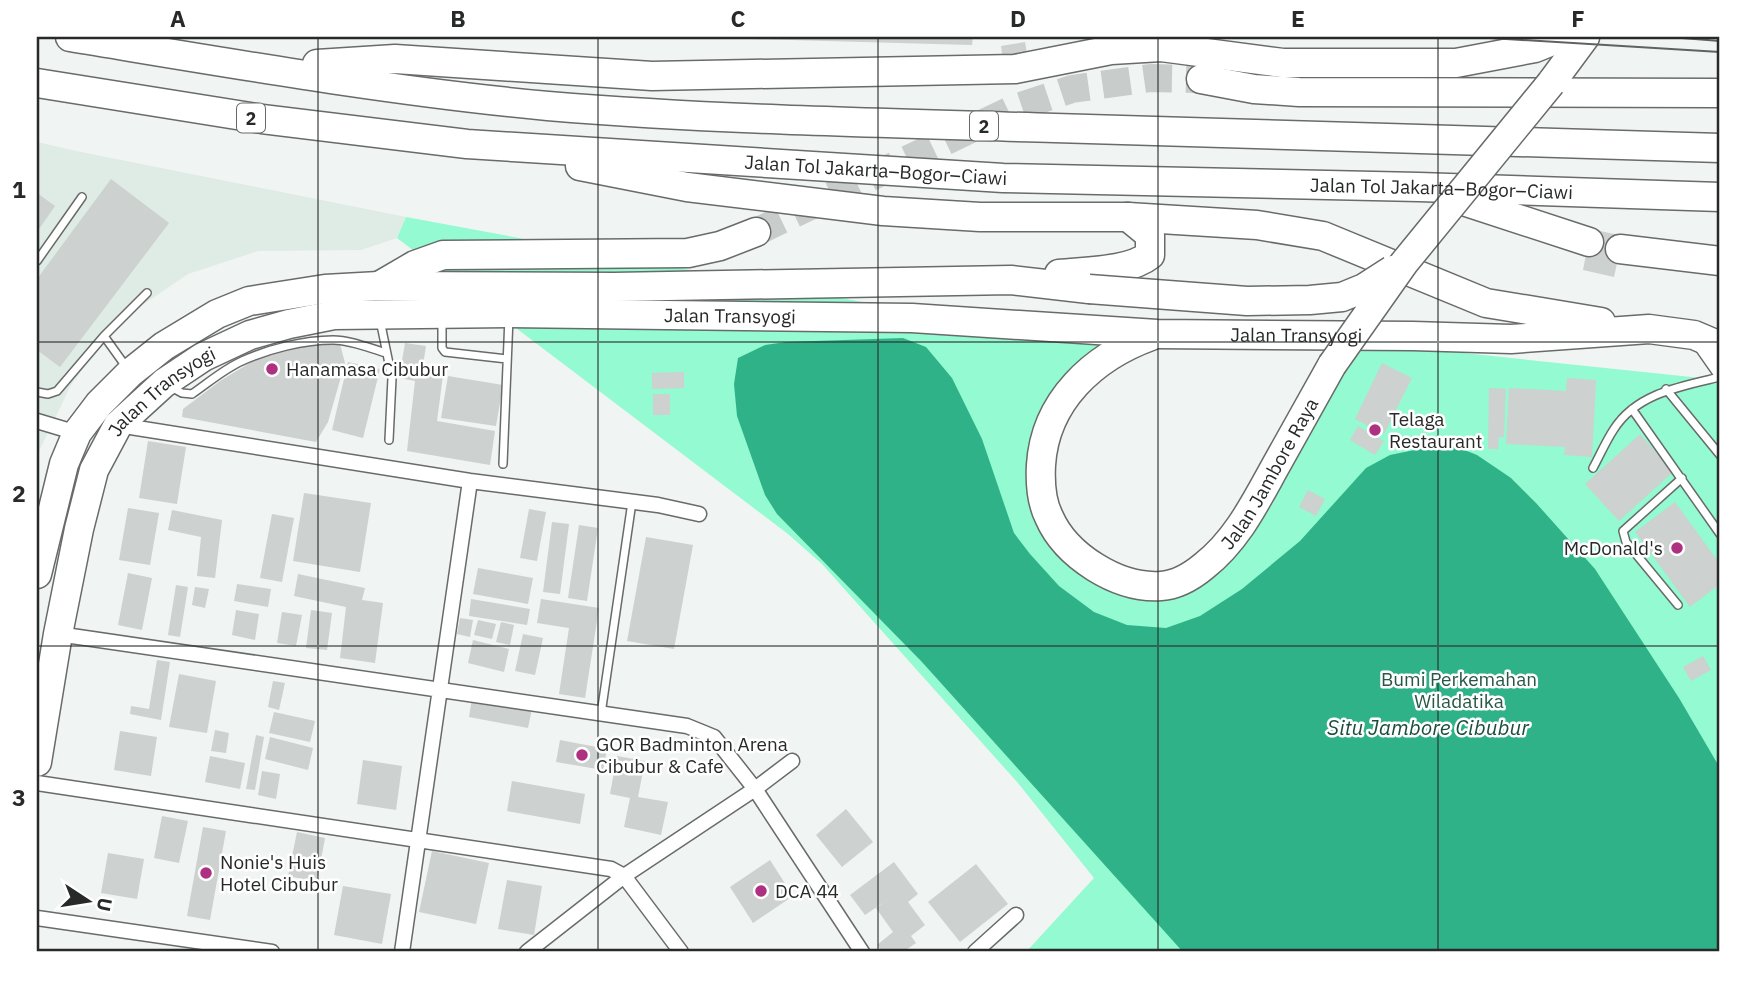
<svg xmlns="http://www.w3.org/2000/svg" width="1757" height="989" font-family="'IBM Plex Sans',sans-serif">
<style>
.built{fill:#dfebe5}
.green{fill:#93fad1}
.water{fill:#30b288}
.building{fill:#cdd1cf}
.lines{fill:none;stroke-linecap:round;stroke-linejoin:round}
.highway-tunnel{stroke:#c8ccca;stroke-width:28;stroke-dasharray:28 14;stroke-linecap:butt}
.lane-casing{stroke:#686b6a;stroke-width:10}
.street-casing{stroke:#686b6a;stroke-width:17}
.highway-casing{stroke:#686b6a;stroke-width:31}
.lane{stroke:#fff;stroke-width:7}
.street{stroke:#fff;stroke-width:14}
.highway{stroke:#fff;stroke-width:28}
.tram{stroke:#606261;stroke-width:2}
.highway-bridge-casing{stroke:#686b6a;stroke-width:31;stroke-linecap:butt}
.highway-bridge{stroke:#fff;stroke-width:28}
.grid{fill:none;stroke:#282a29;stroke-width:2;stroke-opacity:0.55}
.poi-dot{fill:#ae3080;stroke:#fff;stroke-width:2.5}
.labels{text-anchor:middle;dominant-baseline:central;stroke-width:5;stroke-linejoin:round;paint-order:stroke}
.shield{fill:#fff;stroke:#686a69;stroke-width:2}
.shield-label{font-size:18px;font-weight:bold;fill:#282a29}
.street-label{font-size:19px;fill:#282a29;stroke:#fff}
.poi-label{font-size:19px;fill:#282a29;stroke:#fff;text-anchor:start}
.park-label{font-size:19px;fill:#265845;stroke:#fff}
.water-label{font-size:21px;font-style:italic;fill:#1b4d3b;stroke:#fff}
.neatline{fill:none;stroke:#282a29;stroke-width:2.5}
.grid-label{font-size:23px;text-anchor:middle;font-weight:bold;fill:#282a29}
</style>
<rect width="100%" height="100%" fill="#f0f4f2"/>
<path class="built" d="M37,142l39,9 330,66 -9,21 -36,12 -103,1 -70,23 -72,49 -45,62 -31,64 -3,11z"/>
<path class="green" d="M406,217l564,105 166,10 -37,21 -63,132 56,87 114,9 66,-76 60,-121 36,-41 352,37v572h-694l68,-74 -76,-95 -196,-219 -34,-30 -391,-296z"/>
<path class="water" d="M903,338l23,9 26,31 30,61 32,94 16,21 29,32 35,26 33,13 39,3 34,-12 42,-27 58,-48 66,-73 24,-13 34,-7 33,-1 20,8 34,23 25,25 59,66 84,129 41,70v184h-537l-261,-290 -145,-148 -12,-19 -28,-79 -3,-32 4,-26 27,-13 21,-3z"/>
<path class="building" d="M750,37h223l-1,8 -222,-6z
M1025,42l4,22 -25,5 -3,-23z
M111,179l58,44 -109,144 -23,-17v-71z
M37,193l18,13 -18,26z
M1591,229l32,7 -9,41 -31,-7z
M405,343l21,3 -4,26 21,3 -6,46 58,10 -5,34 -83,-14 8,-70 -16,-3z
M340,344l5,19 -17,59 -12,20 -134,-25 1,-8 37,-28 38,-23 40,-12z
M348,362l32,7 -17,69 -31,-8z
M1382,363l30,15 -28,56 -29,-15z
M684,372v16l-32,1v-16z
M448,376l55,9 -7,41 -55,-8z
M1567,378l29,2 -4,77 -28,-2 1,-8 -59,-3 3,-56 57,3z
M1489,388l17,1 -2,48h-5l-1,12h-10z
M653,394h17v21h-17z
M1358,426l26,15 -9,14 -25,-15z
M1640,434l33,38 -54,49 -34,-37z
M148,441l38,6 -9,57 -38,-6z
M1308,490l17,9 -9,17 -17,-9z
M304,493l67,10 -11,69 -67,-11z
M1675,502l45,62v20l-30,23 -55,-75z
M128,508l31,5 -9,52 -31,-5z
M529,509l17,3 -9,49 -17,-3z
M172,510l50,10 -7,58 -18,-2 4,-39 -33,-7z
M272,514l22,4 -12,64 -22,-4z
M552,522l17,2 -9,70 -17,-2z
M579,525l19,3 -11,73 -19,-3z
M646,537l47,8 -19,104 -47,-8z
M478,568l55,10 -5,26 -55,-10z
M128,573l24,5 -10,52 -24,-5z
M298,574l67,14 -3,12 21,3 -8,60 -35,-5 6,-51 -52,-11z
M237,584l34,5 -3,18 -34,-6z
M176,585l12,2 -8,50 -12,-2z
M195,587l14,2 -4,19 -13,-3z
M471,599l59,10 -3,16 -58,-9z
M541,599l58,9 -14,90 -26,-4 10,-66 -32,-5z
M236,610l23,4 -4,26 -23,-5z
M311,610l21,3 -5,37 -21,-2z
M282,612l20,3 -6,31 -19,-3z
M460,618l13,2 -3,17 -13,-3z
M478,620l18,4 -4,15 -18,-4z
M501,622l13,3 -4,20 -14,-3z
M523,634l20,4 -8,37 -20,-4z
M473,640l36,9 -5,23 -36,-9z
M1703,656l8,14 -20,11 -8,-14z
M157,660l13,2 -9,58 -31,-6 1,-8 18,3z
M179,674l37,7 -9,52 -38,-6z
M273,681l12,2 -6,27 -11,-3z
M472,698l60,11 -4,19 -59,-11z
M274,712l41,9 -5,21 -41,-9z
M215,730l14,3 -3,20 -15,-2z
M120,731l37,6 -6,39 -37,-6z
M256,735l8,2 -9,53 -9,-1z
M270,737l43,11 -5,22 -43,-11z
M560,740l47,9 -4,21 -47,-8z
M210,756l35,7 -5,26 -35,-7z
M617,756l28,5 -7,36 30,5 -7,33 -37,-8 6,-29 -20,-4z
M363,760l39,6 -6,44 -39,-6z
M262,771l18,3 -4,25 -18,-4z
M512,781l73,13 -5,30 -73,-13z
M846,809l27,33 -31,25 -26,-32z
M162,816l26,5 -9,42 -25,-5z
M203,827l23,4 -16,89 -23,-4z
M297,832l28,6 -8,44 -29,-6z
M432,851l57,12 -13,61 -57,-12z
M108,853l36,6 -7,40 -36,-6z
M770,860l23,36 -40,27 -23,-36z
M894,862l24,32 -10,8 17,23 -14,11 5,7 -13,9h-21l-5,-7 16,-13 -17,-24 11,-8 -22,15 -15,-20z
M976,864l32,40 -48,38 -32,-40z
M507,880l35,6 -8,49 -36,-6z
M343,886l48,8 -9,50 -48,-9z"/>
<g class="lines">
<path class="highway-tunnel" d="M756,232l259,-124 57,-19 78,-11 51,1"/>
<defs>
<path id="lane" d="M37,261l45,-64
M442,318v30l3,4 62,7
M380,320l12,58 -3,62
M104,336l43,-43
M171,387l11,6 10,1c16,-11 32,-25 50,-33 26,-12 62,-21 91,-21 18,0 36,8 53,13
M1666,389l54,66
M37,392l11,2 9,-3 47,-55 23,32
M1632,409l88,125
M503,464l6,-147
M1593,468c7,-13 13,-27 21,-39 23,-36 68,-43 106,-52
M1678,605l-52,-63 -3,-11 59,-53
M601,714l31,-212"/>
<path id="street" d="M1699,342l21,30
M37,421l40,12
M118,425l352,56 188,24 41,9
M58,634l629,92 27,11 41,52 107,163
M37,783l574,86 13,7 57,76
M37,918l235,34
M402,952l68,-471
M527,952l97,-76 131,-87 37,-28
M975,952l41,-37"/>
<g id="highway">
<path d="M70,37c159,26 318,54 478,69 168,14 338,17 507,22 222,7 443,13 665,20"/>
<path d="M317,64l78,-5 257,17 363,-7 96,-19 50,-3 122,16h173l79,-15 27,-11"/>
<path d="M1201,79l53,10 45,3 421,1"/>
<path id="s1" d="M37,83l225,36 205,25 536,34 416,9 301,10"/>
<path d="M1551,83l34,-46"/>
<path d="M580,166l107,21 196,24 97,6h148l129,8 66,11 163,67 115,19"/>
<path d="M1448,196l141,46"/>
<path d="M1620,249l100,12"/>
<path d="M1059,274c26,-3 70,-2 91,-19v-20l-22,-18"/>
<path d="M379,286l36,-21 28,-10 245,-2 32,-7 36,-14"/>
<path id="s2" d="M1151,336c-58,21 -106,65 -110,129 -1,18 0,36 8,52 17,39 69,72 112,69 16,-1 31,-10 43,-20 33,-26 51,-63 71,-99 19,-34 38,-68 57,-102"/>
<path d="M37,574l27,-110 13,-31 22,-29 31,-31 34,-27 53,-32 32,-13 76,-12 54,-3 235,1 397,-7 78,9"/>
<path id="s3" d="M37,762l21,-128 21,-105 15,-59 24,-45 46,-42 39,-26 47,-22 39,-11 45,-9 175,-2 403,5 245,16 256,2 98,3 138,-10 45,6 26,11"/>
</g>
</defs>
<use href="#lane" class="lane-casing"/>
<use href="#street" class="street-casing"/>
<use href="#highway" class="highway-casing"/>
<use href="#lane" class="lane"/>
<use href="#street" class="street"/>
<use href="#highway" class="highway"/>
<path class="tram" d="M1474,37l246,15
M1669,37l51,4"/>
<defs>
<path id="highway-bridge" d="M1089,289l158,12 63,-1 32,-3 22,-9 28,-18
M1332,365l72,-102 147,-180"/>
</defs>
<use href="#highway-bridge" class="highway-bridge-casing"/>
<use href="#highway-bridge" class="highway-bridge"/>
</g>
<path class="grid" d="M318,37v915M598,37v915M878,37v915M1158,37v915M1438,37v915M37,342h1683M37,646h1683"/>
<g class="poi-dot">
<circle cx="272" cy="369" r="7"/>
<circle cx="1375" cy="430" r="7"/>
<circle cx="1677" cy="548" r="7"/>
<circle cx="582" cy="755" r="7"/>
<circle cx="206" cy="873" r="7"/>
<circle cx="761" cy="891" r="7"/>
</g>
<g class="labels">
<g class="shield">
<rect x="237" y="103.5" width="28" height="29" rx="5"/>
<rect x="970" y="111.5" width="28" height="29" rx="5"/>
</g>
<g class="shield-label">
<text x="251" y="118">2</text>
<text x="984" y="126">2</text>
</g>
<g class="street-label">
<text stroke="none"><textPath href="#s1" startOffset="844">Jalan Tol Jakarta–Bogor–Ciawi</textPath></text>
<text stroke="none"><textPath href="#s1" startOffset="1410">Jalan Tol Jakarta–Bogor–Ciawi</textPath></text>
<text stroke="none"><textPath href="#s3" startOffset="992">Jalan Transyogi</textPath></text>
<text stroke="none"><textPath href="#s3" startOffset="1559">Jalan Transyogi</textPath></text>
<text stroke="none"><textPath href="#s3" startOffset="404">Jalan Transyogi</textPath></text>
<text stroke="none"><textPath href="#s2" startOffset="534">Jalan Jambore Raya</textPath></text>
</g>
<g class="poi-label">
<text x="286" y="369">Hanamasa Cibubur</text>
<text x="1389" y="419">Telaga<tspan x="1389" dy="22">Restaurant</tspan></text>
<text x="1663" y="548" text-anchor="end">McDonald's</text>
<text x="596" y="744">GOR Badminton Arena<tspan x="596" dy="22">Cibubur &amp; Cafe</tspan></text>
<text x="220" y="862">Nonie's Huis<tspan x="220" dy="22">Hotel Cibubur</tspan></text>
<text x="775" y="891">DCA 44</text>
</g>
<g class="park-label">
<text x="1459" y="679">Bumi Perkemahan<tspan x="1459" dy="22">Wiladatika</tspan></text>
</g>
<g class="water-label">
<text x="1428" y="727">Situ Jambore Cibubur</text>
</g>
</g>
<rect width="1757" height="989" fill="none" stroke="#ffffff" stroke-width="77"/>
<g transform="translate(88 901) rotate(102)" stroke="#ffffff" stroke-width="5" paint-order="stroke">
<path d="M0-5L12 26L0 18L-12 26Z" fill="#282a29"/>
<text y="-10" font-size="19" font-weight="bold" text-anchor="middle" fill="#282a29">U</text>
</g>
<rect x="38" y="38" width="1680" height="912" class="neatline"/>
<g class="grid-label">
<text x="178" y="27">A</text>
<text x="458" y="27">B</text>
<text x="738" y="27">C</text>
<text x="1018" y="27">D</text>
<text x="1298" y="27">E</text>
<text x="1578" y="27">F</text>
<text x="19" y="198">1</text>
<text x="19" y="502">2</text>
<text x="19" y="806">3</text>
</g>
</svg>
